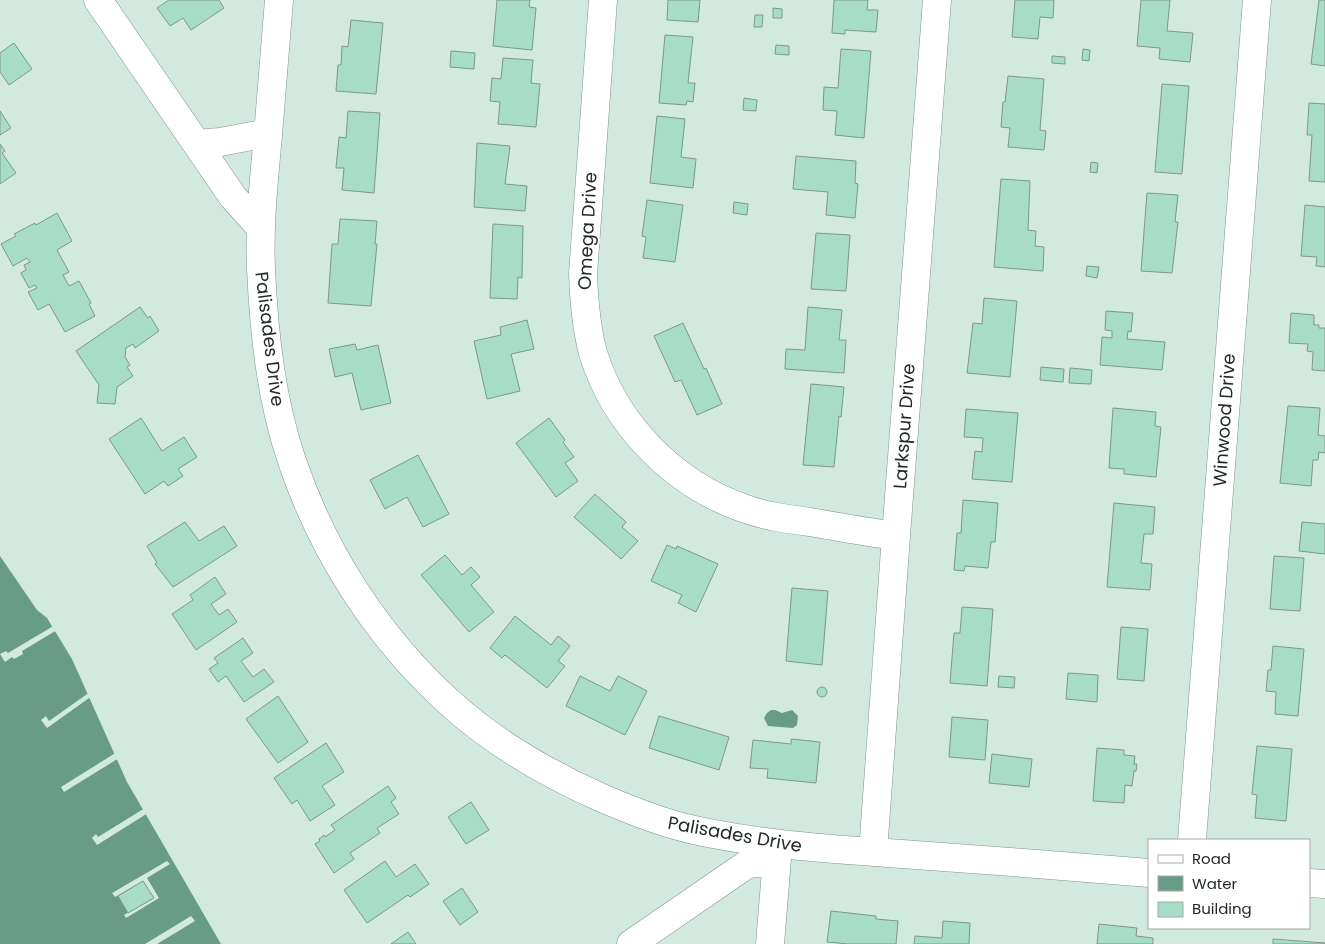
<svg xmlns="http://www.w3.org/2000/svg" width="1325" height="944" font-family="Poppins,sans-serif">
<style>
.water{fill:#689c87}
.pier{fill:#d1e9df}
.building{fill:#a7ddc7;stroke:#80978d}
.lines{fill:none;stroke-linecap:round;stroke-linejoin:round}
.minor-casing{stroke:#7f958c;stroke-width:29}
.minor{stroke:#fff;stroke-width:28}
.labels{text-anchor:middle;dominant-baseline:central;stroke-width:4;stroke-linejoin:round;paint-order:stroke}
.street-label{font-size:18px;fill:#212a26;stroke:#fff}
</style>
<rect width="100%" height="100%" fill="#d1e9df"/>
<path class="water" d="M0,556l37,54 10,8 25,41 55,123 94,162h-221z
M771,710h4l7,3 10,-3 6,6 -1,9 -4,3 -25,-2 -4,-8 3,-5z"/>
<path class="pier" d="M55,625l2,5 -35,21 1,3 -9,5 -2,-2 -7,5 -5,-8 6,-3 2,2z
M90,692l2,4 -45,32 -6,-8 5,-4 3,5z
M117,752l2,6 -55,34 -3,-5z
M145,808l3,5 -51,32 -5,-7 4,-4 2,3z
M167,861l3,3 -23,14 12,20 -33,20 -2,-3 30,-17 -11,-17 -28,16 -3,-4z
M191,916l4,5 -38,23h-12z"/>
<path class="building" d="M169,0h50l5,8 -33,22 -8,-12 -13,8 -13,-18z
M497,0h33l-1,7 7,1 -4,42 -39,-4z
M668,0h32l-2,22 -31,-2z
M834,0h34l-1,10h11l-2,22 -31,-2v4l-13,-1z
M1015,0h39l-1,18 -13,-1 -2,22 -26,-2z
M1141,0h29l-3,31 26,2 -3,29 -31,-3 1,-11 -23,-2z
M1319,0h6v66l-14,-2z
M773,8l9,1v9h-9z
M755,15h8l-1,12h-8z
M351,20l32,3 -7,71 -40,-3 2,-26h3l1,-19 6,1z
M665,35l28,2 -5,46h7l-2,19 -6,-1 -1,4 -27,-2z
M14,43l18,26 -23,16 -9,-13v-19z
M776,45l13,1v9l-14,-1z
M841,49l30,2 -7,87 -29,-3 2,-24 -14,-1 1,-23 14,1z
M1083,49l7,1 -1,11 -7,-1z
M451,51l24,2 -1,16 -24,-2z
M1052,56l13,1v7l-13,-1z
M503,58l30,2 -2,23 9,1 -4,43 -38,-3 2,-22 -10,-1 2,-23 9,1z
M1008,76l36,3 -4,51 6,1 -2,19 -36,-3 2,-19 -9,-1 2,-25h2z
M1162,84l27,2 -7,88 -27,-2z
M744,98l13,2 -1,11 -13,-1z
M1309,103l16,1v78l-16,-1 3,-46h-5z
M0,111l11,17 -11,7z
M348,111l32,2 -6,80 -32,-3 2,-22h-8l3,-31 7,1z
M657,116l28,3 -4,38 15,2 -3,29 -43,-5z
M477,143l33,3 -5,38 22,2 -2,25 -51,-4z
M0,144l5,7 -3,2 14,20 -16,11z
M796,156l60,5 -1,22 3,1 -3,34 -29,-3 2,-23 -35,-3z
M1091,162l7,1 -1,10 -7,-1z
M1001,179l29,2 -2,49 8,1 -1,15 9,1 -1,24 -49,-4z
M1147,193l31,2 -3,27h3l-6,51 -31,-2z
M647,200l36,5 -8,57 -32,-4 3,-21 -4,-1z
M734,202l14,2 -1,11 -14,-2z
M1305,205l20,2v60l-9,-1 1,-9 -16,-1z
M57,213l15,28 -15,9 12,22 -6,3 6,11 10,-5 12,22 -2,1 6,12 -30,16 -16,-28 -11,6 -10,-18 9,-4 -2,-3 -6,3 -8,-15 5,-3 -2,-5 6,-3 -3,-4 -14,8 -12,-22 15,-8 -2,-2 21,-11 1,2z
M340,219l37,2 -2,23h2l-6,62 -43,-3 4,-59h6z
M493,224l30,2 -1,52 -4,-1 -1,22 -27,-1z
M816,233l34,2 -4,56 -35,-2z
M1087,266l12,1 -2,11 -11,-2z
M984,298l33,3 -7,76 -43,-4 6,-50 9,1z
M140,307l8,11 2,-2 9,15 -24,17 -2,-4 -7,4 -1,9 5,8 -3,2 6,9 -16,11 -2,17 -18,-1 2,-18 -23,-34z
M808,307l34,3 -3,30h7l-2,33 -59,-4 1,-20 19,1z
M1106,311l27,2 -2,19 -3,-1 -1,8 38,3 -3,28 -62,-5 2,-28 10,1v-7l-7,-1z
M1291,313l23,2v10h5v3h6v43l-13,-1 1,-18 -6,-1 1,-7 -19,-1z
M527,320l7,29 -23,5 9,37 -33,8 -13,-58 27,-6 -1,-8z
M683,323l21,46 2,-1 16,36 -25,11 -16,-35 -6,2 -21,-46z
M355,344l2,6 21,-5 13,58 -30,7 -9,-37 -17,4 -6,-28z
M1041,367l23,2 -1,13 -23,-2z
M1070,368l22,2 -1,14 -22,-1z
M811,384l33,3 -3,30 -2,-1 -5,51 -31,-2z
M1288,406l32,2 -2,27 7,1v17l-6,-1 -1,8h-5l-2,26 -31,-3z
M1113,408l43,4 -1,14 6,1 -5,50 -32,-3v-5l-15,-1z
M966,409l52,4 -6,69 -40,-3 3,-28 7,1 1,-14 -19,-1z
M141,418l21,33 22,-14 13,20 -19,12 5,7 -15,10 -4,-5 -19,13 -36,-55z
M549,418l16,22 -2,2 11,15 -9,6 13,18 -22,16 -40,-54z
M418,455l31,59 -26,13 -16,-30 -22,12 -15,-29z
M595,494l31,28 -4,5 16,14 -17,18 -47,-42z
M963,500l35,3 -3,39h-4l-3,26 -23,-2 -1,5 -10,-1 3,-37h4z
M1114,503l41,4 -2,27h-9l-3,29 11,1 -2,26 -43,-3z
M185,522l14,19 25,-15 13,20 -64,41 -18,-23 2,-1 -10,-17z
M1302,522l23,2v30l-26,-3z
M667,545l9,4 1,-3 41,18 -22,48 -18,-9 4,-8 -31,-14z
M445,555l17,20 9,-8 9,10 -9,8 23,27 -25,20 -48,-57z
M1274,556l30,2 -4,53 -30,-2z
M215,577l11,17 -15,10 8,11 9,-6 9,13 -41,28 -24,-36 21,-14 -3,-5z
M792,588l36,3 -6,74 -36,-4z
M962,607l31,2 -6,77 -37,-3 4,-50h6z
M515,616l36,29 7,-9 12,10 -12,15 7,5 -18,22 -42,-33 -3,3 -12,-10z
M1121,627l27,2 -4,52 -27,-2z
M243,638l10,15 -12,8 12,16 11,-8 10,13 -30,20 -18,-26 -8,6 -9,-13 9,-6 -4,-5z
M1273,646l31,3 -6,67 -23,-2 1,-22 -10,-1 2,-21h3z
M1068,673l30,2 -1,27 -31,-3z
M580,676l30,15 8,-15 29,15 -22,44 -59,-29z
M999,676l16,1 -1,11 -16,-1z
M817 692a5 5 0 1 1 10 0a5 5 0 1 1-10 0Z
M278,696l30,46 -30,21 -32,-44z
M659,716l70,21 -10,33 -70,-22z
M952,717l36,3 -3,40 -36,-3z
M791,739l29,3 -4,41 -49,-5 1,-9 -18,-1 3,-28 38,4z
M326,743l18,29 -22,14 13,19 -25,16 -13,-21 -5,4 -18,-26z
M1257,746l35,3 -6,72 -31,-3 2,-23 -5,-1z
M1097,748l27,2v5l11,1 -1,8h3l-1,7h-2l-2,15 -7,-1 -1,18 -31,-2z
M992,754l40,5 -3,28 -40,-4z
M388,786l8,12 -5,4 8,12 -22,14 3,5 -30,20 4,6 -20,14 -19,-29 5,-3 -1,-2 5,-4 1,2 10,-7 -4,-5z
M471,802l18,28 -23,14 -18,-27z
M385,861l11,16 19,-13 14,20 -19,13 -2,-2 -41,28 -23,-33z
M143,881l11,17 -26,15 -10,-17z
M462,888l16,24 -18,13 -17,-24z
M831,911l45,5v3l22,2 -2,23h-47l-22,-2z
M943,921l27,2 -1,21h-55l1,-8 27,2z
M1099,924l38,4 -1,8 17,2v6h-56z
M408,932l8,12h-25z
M1273,939l52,4v1h-52z"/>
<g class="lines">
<defs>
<path id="minor" d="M98,0l135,197 27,30
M279,0c-4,45 -7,90 -11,135 -4,44 -9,89 -7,134 3,64 10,131 31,192 31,92 86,177 158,242 44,40 98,71 152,95 30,13 60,25 92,32 68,15 138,19 208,24 82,6 165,12 247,19
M603,0l-20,274c1,27 3,53 10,79 22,71 79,130 150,155 21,8 44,11 67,14 28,5 57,10 86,14
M197,144l23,-2 48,-9
M1192,840l65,-840
M873,852l23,-316 41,-536
M1309,883l16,1
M631,944l115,-79 8,-2 22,1
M770,944l8,-98"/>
</defs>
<use href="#minor" class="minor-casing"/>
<use href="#minor" class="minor"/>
</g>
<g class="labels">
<g class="street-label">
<text transform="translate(587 231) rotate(-87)">Omega Drive</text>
<text transform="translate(270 339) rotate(83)">Palisades Drive</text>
<text transform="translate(1224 420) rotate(-86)">Winwood Drive</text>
<text transform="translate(904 426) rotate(-86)">Larkspur Drive</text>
<text transform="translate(735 834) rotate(10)">Palisades Drive</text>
</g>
</g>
<rect x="1148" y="839" width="162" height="90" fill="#ffffff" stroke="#a6aaa8"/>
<rect x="1158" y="855" width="25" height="8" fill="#ffffff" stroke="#a6aaa8"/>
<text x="1192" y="864" font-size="15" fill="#212a26">Road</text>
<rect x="1158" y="876" width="25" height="15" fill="#689c87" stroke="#a6aaa8"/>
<text x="1192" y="889" font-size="15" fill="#212a26">Water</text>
<rect x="1158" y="902" width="25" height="15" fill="#a7ddc7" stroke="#a6aaa8"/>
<text x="1192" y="914" font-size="15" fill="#212a26">Building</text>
</svg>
